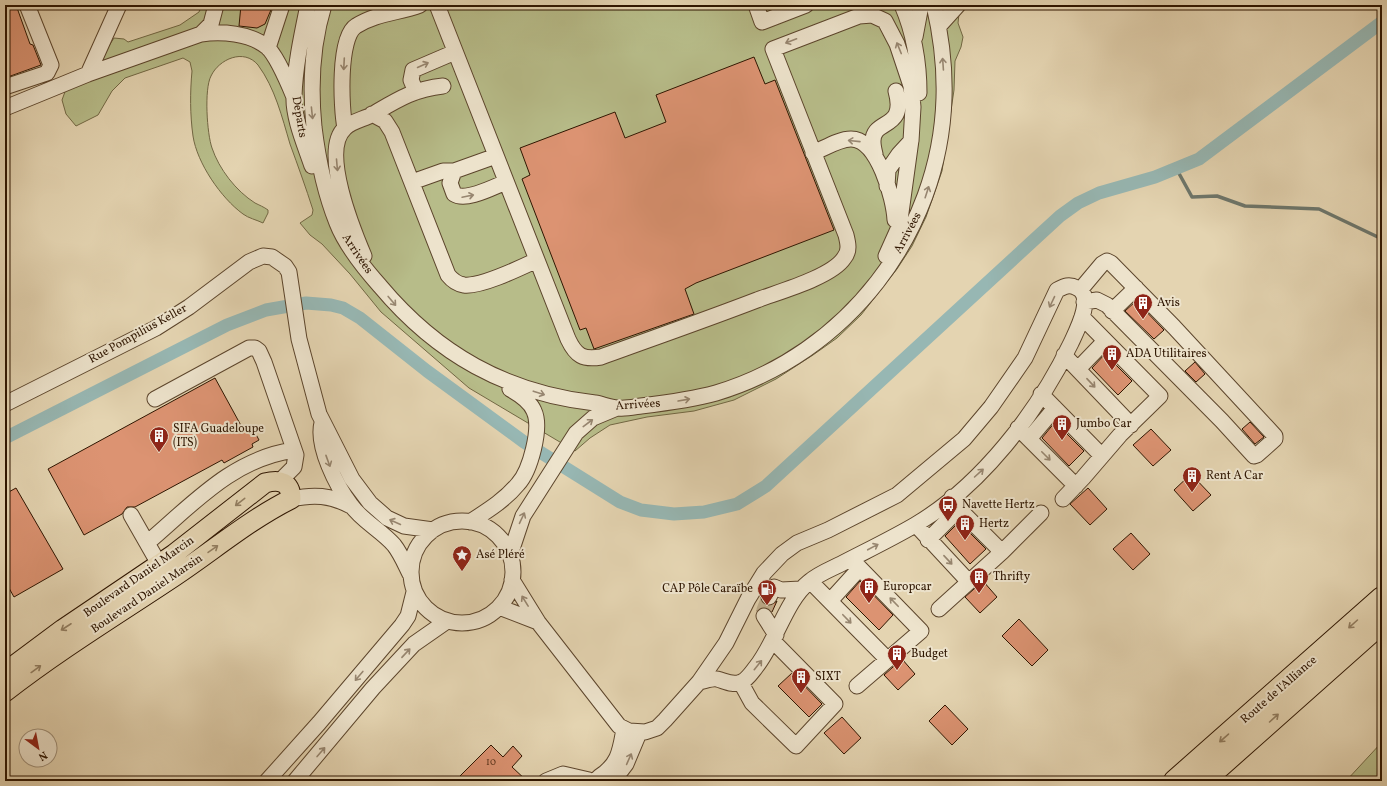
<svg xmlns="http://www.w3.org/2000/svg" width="1387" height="786" font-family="Vollkorn,serif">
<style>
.green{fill:#b7bc89;stroke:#726844}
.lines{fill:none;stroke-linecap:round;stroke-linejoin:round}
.stream{stroke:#6d766b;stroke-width:3.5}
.canal{stroke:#97b7b3;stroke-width:13}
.building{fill:#dc9372;stroke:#2e1500}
.minor-tunnel{stroke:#c0ae8e;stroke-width:15;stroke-dasharray:15 8;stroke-linecap:butt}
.minor-casing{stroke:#5c452c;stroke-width:17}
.major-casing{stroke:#2e1500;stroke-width:21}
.highway-casing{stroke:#2e1500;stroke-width:24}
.minor{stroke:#ede3cc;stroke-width:15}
.major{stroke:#e4d4b1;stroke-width:19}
.highway{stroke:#e4d4b1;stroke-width:22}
.oneway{stroke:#978670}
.oneway2{stroke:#927e61}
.labels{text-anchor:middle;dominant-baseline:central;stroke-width:4;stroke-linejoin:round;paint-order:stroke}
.number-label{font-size:10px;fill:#5a341c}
.street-label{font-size:12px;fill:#2e1500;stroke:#ede3cc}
.poi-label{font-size:12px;fill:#2e1500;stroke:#ede3cc;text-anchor:start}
</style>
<rect width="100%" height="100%" fill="#e4d4b1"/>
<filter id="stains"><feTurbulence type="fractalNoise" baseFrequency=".005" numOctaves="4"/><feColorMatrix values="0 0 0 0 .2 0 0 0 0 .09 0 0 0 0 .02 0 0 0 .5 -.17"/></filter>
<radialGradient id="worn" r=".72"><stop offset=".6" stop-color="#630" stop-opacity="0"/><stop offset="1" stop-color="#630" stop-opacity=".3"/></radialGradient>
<path class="green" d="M202,5h758l-2,18 5,14 -2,10 -6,14 -1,29 -12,81 -16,46 -14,29 -15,23 -36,46 -24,23 -24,17 -37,24 -42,21 -40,11 -47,6 -37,8 -20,13 -15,13 -106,-63 -88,-76 -31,-38 -28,-30 -12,-9 -10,-12 12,-8 1,-5c-7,-22 -15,-44 -23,-66 -8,-27 -15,-56 -32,-79 -14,-17 -39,-6 -47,11 -7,13 -4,58 1,72 7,21 24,43 43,55 4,2 9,4 13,7v3l-5,10c-6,-3 -15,-5 -20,-9 -22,-16 -46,-51 -50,-78 -3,-21 -3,-44 -1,-65l-2,-9 -7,-4 -58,20 -13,13 -14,24 -22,11 -10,-12 -4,-14 4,-11 37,-34 11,-17 10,1 4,3 52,-17 19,-13z
M1382,742v39h-36z"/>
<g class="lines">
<path class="stream" d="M1176,168l16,29 25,-1 28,10 74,3 63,30"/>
<path class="canal" d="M5,438l222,-113 39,-15 40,-7 25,2 12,3 17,10 67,53 97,71 96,60 21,8 33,4 30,-2 33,-8 29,-18 294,-270 18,-13 21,-10 56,-16 44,-18 183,-137"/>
</g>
<path class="building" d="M5,5h11l14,39 3,1 8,20 -36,13z
M241,5h32l-8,19 -8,4 -18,-2z
M754,57l11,27 10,-4 59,150 -138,53 -11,6 9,25 -100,35 -8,-21 -6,2 -58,-151 8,-4 -10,-27 95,-36 10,26 41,-16 -10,-27z
M1136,301l28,29 -10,9 -29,-28z
M1105,354l27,27 -14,14 -26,-27z
M1195,362l10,12 -9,8 -11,-11z
M215,378l29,53 8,-4 7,13 -7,4 1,3 -29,16 -2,-3 -87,47h-8l-5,7 -38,21 -36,-66z
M1055,422l29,29 -15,15 -27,-28z
M1250,422l14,15 -9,7 -13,-15z
M1151,429l20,21 -18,16 -20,-21z
M1191,474l20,21 -18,16 -19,-21z
M16,488l47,81 -49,28 -9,-16v-87z
M1088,488l19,21 -17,16 -20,-21z
M959,522l27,27 -16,15 -25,-28z
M1131,533l19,21 -17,16 -20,-21z
M860,581l33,34 -14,15 -33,-33z
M983,581l14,16 -17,16 -15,-16z
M761,601l4,4 4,1 8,-5 -5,11 -8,-5 -7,4z
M1019,619l29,31 -16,16 -30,-30z
M902,659l13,15 -17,16 -14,-15z
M792,673l30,31 -13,13 -31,-31z
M945,705l23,24 -16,16 -23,-24z
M842,717l19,21 -17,16 -20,-21z
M491,745l12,12 10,-11 9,10 -10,11 15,14h-72z"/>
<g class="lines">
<path class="minor-tunnel" d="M764,616v-6l5,-13"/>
<defs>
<path id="minor" d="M308,5c-6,29 -13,61 -14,91 -1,22 11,49 18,70
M324,5c-12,39 -14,81 -10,122 4,33 11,66 23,96 9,23 27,45 43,63 57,68 126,107 215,117 7,1 15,5 23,5 7,1 16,-1 23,-2 25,-3 50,-6 75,-13 130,-39 224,-159 228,-295 1,-32 -3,-63 -10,-93
M437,5l131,334c8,17 15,21 33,18 52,-19 104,-37 156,-57 21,-8 75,-23 87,-42 6,-7 4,-15 2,-23l-73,-186 86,-33 13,-1 13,6 12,23 14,42 2,21 -2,34 -12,13 -11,16 -1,16
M756,5l6,17 44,-17
M902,5c12,28 17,58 17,88
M939,26l19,-21
M201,34l10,-10 5,-19
M915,37l6,-32
M268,48l14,-43
M88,74l31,-69
M5,87l42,-14 4,-8 -24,-60
M416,92l-5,-12 2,-10 42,-18
M5,108l83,-34 113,-40c20,-3 49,-1 66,13 9,8 22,38 27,50
M372,114l13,7 7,11 56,143c4,5 9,9 16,10 17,2 56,-17 73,-25
M345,128c-4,-20 -7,-91 11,-102 20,-13 43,-13 64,-21
M813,153c12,-5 26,-14 38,-14 27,0 43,60 44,81
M875,154c-1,-4 -2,-8 -2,-12 -1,-24 34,-11 23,-51
M454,171l-4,12 4,11c12,8 39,-7 52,-12
M412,182l31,-11h11l42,-15
M364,256c-11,-26 -44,-106 -19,-128 7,-7 20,-9 28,-14 24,-14 41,-25 70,-28
M886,256l13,-29 12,-87
M1081,289l21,-25 5,-3 4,2 63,64 101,109v3l-18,16 -3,1 -32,-35 -115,-116 -10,-5 -13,2
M1112,311l24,-23
M1064,355l67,70
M1078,369l27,-28
M1041,394l61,62
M155,399l94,-51h6l4,3 5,11 32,93 -2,12 -14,14
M5,404l151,-76 33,-21 60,-45 14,-6 9,1 13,9 4,6 10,67 20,75 33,65 18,24 17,15 17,8 29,4
M322,423c-6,23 15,64 29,82 11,16 30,25 43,40 7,9 11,19 16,29
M1018,428l58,58
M1029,439l26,-31
M952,497l7,12 43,43
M291,499c23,-5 39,-4 60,7
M1063,499l20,-21 37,-43 40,-39 -78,-79
M131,515l28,49
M411 572a51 51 0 1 1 102 0a51 51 0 1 1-102 0Z
M470,522c17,-11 35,-22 48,-38 12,-13 24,-56 16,-73 -4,-10 -15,-17 -24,-22
M916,525l52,56
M928,540l31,-31
M147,543c46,-39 85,-84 147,-93
M510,555l13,-39 53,-83 17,-15 24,-10
M851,559l70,72 -64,55
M512,580l26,42 81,104 10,5 16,1 12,-4 8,-8 34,-38 27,-39 22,-44 16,-26 18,-19 15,-11 31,-13 69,-35 67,-56 27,-32 34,-49 32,-68c8,-4 12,-6 20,-2 18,8 0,42 -6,55 -33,69 -90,143 -156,182 -24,14 -49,26 -74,39 -10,5 -23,10 -32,18 -23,18 -33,60 -53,85 -4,5 -9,13 -15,15 -8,4 -16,-1 -24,-3 -5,-1 -12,2 -18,3
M810,581l77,78
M769,597l5,-10 7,3 20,-1
M830,601l30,-33
M499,607l39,15
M939,609l63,-57 39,-39
M764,616l12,19
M741,683l11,20 44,43 39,-42 -62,-63
M599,777c20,-13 21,-26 25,-48
M267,781l52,-58 83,-98 6,-9 6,-24
M295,781l78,-93 41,-44 33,-23
M546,781l17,-7 26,6
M613,781l13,-17 13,-31"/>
<path id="major" d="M5,672l58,-43 111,-75 91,-71c15,-4 26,-1 26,16 -42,21 -77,51 -116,77 -57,38 -116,74 -170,116"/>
<path id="highway" d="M1175,781l207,-183
M1203,781l179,-159"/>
</defs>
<use href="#minor" class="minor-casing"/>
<use href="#major" class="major-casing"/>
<use href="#highway" class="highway-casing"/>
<use href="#minor" class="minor"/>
<use href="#major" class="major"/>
<use href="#highway" class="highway"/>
</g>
<defs><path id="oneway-shaft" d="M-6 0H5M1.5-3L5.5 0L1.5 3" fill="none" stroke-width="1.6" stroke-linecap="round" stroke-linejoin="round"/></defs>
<g class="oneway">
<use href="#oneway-shaft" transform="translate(791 41) rotate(159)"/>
<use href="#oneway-shaft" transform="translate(899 48) rotate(-112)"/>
<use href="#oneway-shaft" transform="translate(344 64) rotate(93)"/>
<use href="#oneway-shaft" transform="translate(943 64) rotate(-94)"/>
<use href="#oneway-shaft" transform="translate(423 65) rotate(-24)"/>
<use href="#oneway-shaft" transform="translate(312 113) rotate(84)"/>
<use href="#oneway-shaft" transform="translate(854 141) rotate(-174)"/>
<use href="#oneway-shaft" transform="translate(337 165) rotate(85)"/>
<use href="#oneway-shaft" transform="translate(927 192) rotate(-72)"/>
<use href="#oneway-shaft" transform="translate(468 196) rotate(-12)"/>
<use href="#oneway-shaft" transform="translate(392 301) rotate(50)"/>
<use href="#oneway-shaft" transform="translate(1052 302) rotate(115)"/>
<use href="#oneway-shaft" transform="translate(1091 383) rotate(47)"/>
<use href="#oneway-shaft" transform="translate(539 393) rotate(18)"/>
<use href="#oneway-shaft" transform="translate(684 400) rotate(-10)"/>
<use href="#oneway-shaft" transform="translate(588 423) rotate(-37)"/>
<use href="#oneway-shaft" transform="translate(1046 456) rotate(45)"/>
<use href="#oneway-shaft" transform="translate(328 461) rotate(70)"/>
<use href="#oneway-shaft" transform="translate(979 473) rotate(-42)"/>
<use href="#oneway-shaft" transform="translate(522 518) rotate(-65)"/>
<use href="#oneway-shaft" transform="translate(395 522) rotate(-156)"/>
<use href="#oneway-shaft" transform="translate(873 547) rotate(-28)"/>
<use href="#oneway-shaft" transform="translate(948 560) rotate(47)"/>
<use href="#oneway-shaft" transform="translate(525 601) rotate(-122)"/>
<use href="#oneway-shaft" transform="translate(894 602) rotate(-134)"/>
<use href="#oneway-shaft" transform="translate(847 619) rotate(46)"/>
<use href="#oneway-shaft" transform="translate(406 653) rotate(-47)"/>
<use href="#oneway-shaft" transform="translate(758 665) rotate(-51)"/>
<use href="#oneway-shaft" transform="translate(359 676) rotate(130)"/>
<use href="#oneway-shaft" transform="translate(321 752) rotate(-49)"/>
<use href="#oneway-shaft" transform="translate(629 759) rotate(-66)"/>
</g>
<g class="oneway2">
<use href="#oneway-shaft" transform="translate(240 502) rotate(142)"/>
<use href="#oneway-shaft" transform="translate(213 549) rotate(-35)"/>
<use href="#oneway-shaft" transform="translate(1353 624) rotate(138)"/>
<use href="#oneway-shaft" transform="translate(66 627) rotate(147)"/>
<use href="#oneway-shaft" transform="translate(36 669) rotate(-36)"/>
<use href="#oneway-shaft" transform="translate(1274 718) rotate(-42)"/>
<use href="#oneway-shaft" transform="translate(1224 738) rotate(139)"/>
</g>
<defs>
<symbol id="building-pin" viewBox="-11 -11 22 30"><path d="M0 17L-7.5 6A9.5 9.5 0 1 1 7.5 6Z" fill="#8f2418" stroke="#ede3cc"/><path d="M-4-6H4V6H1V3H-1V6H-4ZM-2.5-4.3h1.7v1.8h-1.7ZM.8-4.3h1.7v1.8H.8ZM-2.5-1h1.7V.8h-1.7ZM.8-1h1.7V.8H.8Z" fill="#fff"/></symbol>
<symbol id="bus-pin" viewBox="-11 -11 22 30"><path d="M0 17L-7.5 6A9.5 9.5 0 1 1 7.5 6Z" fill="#8f2418" stroke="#ede3cc"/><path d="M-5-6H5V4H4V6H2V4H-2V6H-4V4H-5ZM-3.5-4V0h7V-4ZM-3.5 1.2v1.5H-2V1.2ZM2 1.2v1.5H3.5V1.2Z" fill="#fff"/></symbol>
<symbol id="sight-pin" viewBox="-11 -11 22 30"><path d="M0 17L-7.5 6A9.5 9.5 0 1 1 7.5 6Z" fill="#8f2418" stroke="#ede3cc"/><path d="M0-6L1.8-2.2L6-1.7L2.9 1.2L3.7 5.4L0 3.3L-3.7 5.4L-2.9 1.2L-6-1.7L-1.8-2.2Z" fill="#fff"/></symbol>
<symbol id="fuel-pin" viewBox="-11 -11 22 30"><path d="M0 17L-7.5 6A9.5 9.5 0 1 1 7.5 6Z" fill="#8f2418" stroke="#ede3cc"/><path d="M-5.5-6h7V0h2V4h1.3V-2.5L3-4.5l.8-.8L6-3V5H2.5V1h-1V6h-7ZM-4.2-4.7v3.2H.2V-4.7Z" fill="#fff"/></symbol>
</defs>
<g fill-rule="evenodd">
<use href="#building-pin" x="1132" y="292" width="22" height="30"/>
<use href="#building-pin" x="1101" y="343" width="22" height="30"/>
<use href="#building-pin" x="1051" y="413" width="22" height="30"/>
<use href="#building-pin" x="148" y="425" width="22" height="30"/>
<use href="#building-pin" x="1181" y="465" width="22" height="30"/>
<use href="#bus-pin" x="937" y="494" width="22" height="30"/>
<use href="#building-pin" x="954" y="513" width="22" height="30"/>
<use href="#sight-pin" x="451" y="544" width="22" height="30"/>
<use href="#building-pin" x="968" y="566" width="22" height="30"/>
<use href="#building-pin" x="858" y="576" width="22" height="30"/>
<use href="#fuel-pin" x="756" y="578" width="22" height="30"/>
<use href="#building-pin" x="886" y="643" width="22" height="30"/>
<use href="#building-pin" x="790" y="666" width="22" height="30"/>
</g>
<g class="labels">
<g class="number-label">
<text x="491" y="762">10</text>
</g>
<g class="street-label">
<text transform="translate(299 117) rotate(80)">Départs</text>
<text transform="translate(908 233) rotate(-62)">Arrivées</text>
<text transform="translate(357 254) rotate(56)">Arrivées</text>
<text transform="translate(138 334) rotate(-29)">Rue Pompilius Keller</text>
<text transform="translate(638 405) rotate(-4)">Arrivées</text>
<text transform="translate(139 577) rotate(-35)">Boulevard Daniel Marcin</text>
<text transform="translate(147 594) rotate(-34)">Boulevard Daniel Marsin</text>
<text transform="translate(1279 690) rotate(-41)">Route de l'Alliance</text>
</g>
<g class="poi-label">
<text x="1157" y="303">Avis</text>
<text x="1126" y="354">ADA Utilitaires</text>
<text x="1076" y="424">Jumbo Car</text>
<text x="173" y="429">SIFA Guadeloupe<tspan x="173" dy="14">(ITS)</tspan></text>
<text x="1206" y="476">Rent A Car</text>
<text x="962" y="505">Navette Hertz</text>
<text x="979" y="524">Hertz</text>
<text x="476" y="555">Asé Pléré</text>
<text x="993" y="577">Thrifty</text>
<text x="883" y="587">Europcar</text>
<text x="753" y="589" text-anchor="end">CAP Pôle Caraïbe</text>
<text x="911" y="654">Budget</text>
<text x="815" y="677">SIXT</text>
</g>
</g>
<rect width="1387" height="786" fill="none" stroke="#e4d4b1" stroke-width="20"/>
<rect x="6" y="6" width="1375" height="774" fill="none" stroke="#2e1500" stroke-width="2"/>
<rect x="10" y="10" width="1367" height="766" fill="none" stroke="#2e1500"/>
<g transform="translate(38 748) rotate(148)"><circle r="19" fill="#ede3cc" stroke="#a1917a"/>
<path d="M0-3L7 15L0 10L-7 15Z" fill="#8f2418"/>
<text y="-6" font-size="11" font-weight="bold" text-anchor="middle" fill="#2e1500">N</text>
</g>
<rect width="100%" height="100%" filter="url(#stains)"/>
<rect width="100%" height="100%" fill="url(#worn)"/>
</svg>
